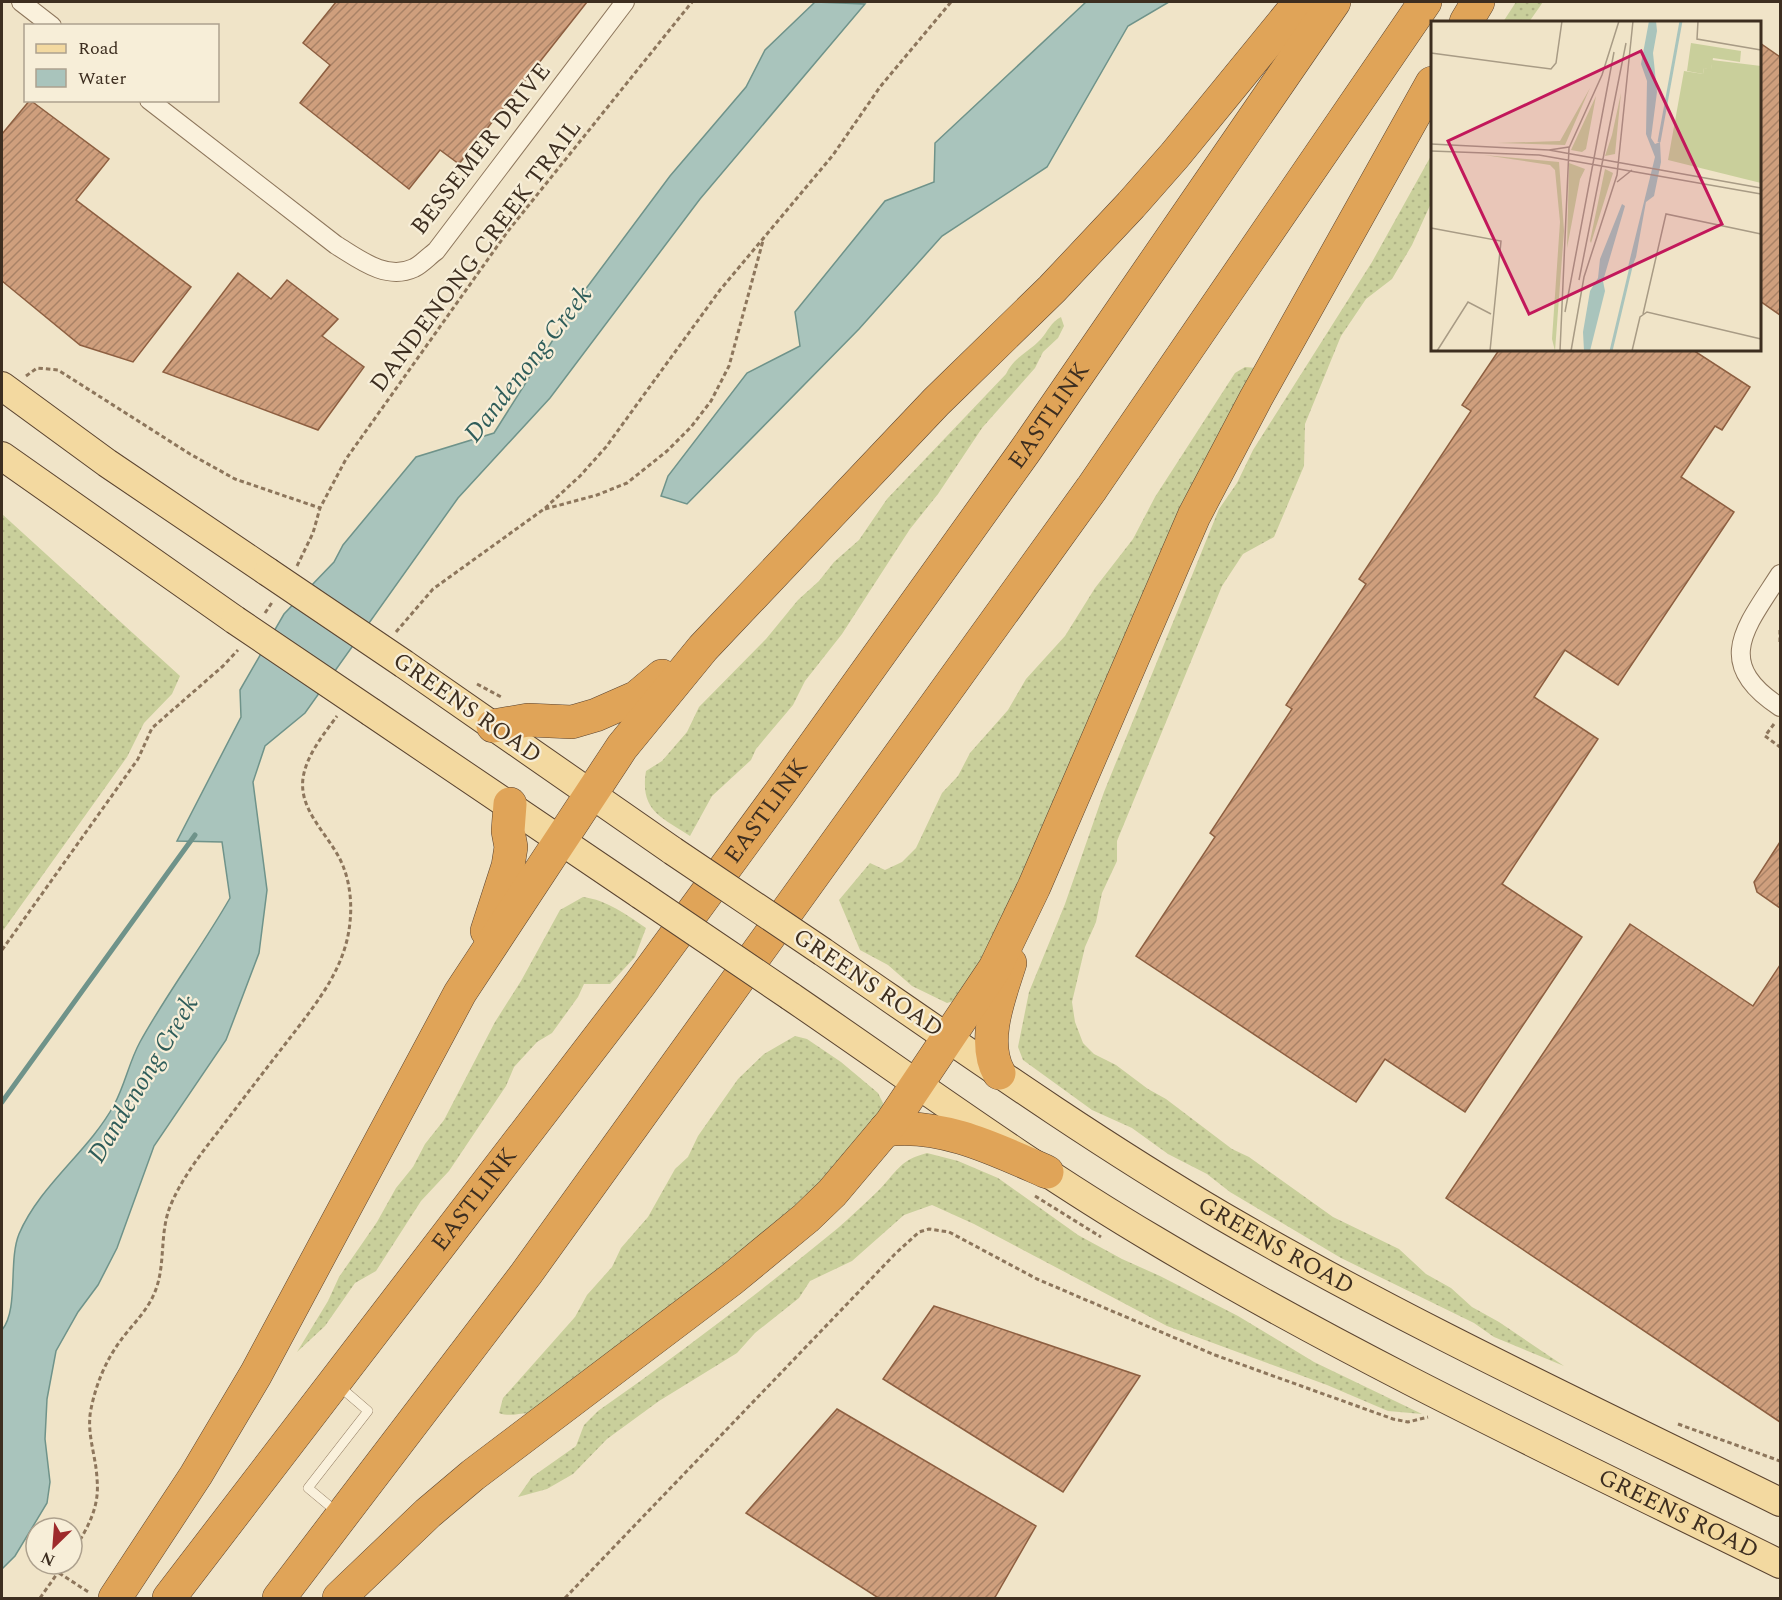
<svg xmlns="http://www.w3.org/2000/svg" width="1782" height="1600" font-family="Spectral,serif">
<style>
.grass{fill:url(#grass-dots)}
.water{fill:#a9c4bc;stroke:#6f938a;stroke-width:1.5}
.lines{fill:none;stroke-linecap:round;stroke-linejoin:round}
.stream{stroke:#6f938a;stroke-width:5}
.building{fill:url(#building-hatch);stroke:#8d5f41;stroke-width:1.5}
.service-casing{stroke:#8d765c;stroke-width:10}
.minor-casing{stroke:#8d765c;stroke-width:20}
.primary-casing{stroke:#5b4430;stroke-width:30}
.motorway-casing{stroke:#5b4430;stroke-width:34}
.path{stroke:#8d765c;stroke-width:3;stroke-dasharray:4.5 3;stroke-linecap:butt}
.service{stroke:#faf1dc;stroke-width:9}
.minor{stroke:#faf1dc;stroke-width:18}
.primary{stroke:#f3d9a0;stroke-width:28}
.motorway{stroke:#e0a458;stroke-width:33}
.primary-bridge-casing{stroke:#5b4430;stroke-width:30;stroke-linecap:butt}
.primary-bridge{stroke:#f3d9a0;stroke-width:28}
.labels{text-anchor:middle;dominant-baseline:central;stroke-width:4.5;stroke-linejoin:round;paint-order:stroke}
.street-label{font-size:24px;fill:#3d2e20;stroke:#f7eed8}
.water-label{font-size:26px;font-style:italic;fill:#2f5d5a;stroke:#f7eed8}
.inset-river{fill:none;stroke:#a9c4bc;stroke-width:3}
.inset-road{fill:none;stroke:#a89b85;stroke-width:1.5}
.view{fill:#c2185b;fill-opacity:0.15;stroke:#c2185b;stroke-width:3}
.inset-edge{fill:none;stroke:#3d2e20;stroke-width:3}
</style>
<defs>
<pattern id="grass-dots" width="8" height="8" patternUnits="userSpaceOnUse" patternTransform="scale(1.5)"><rect width="8" height="8" fill="#c9cf9b"/><path d="M2 2h.1M6 6h.1" fill="none" stroke="#aeb285" stroke-width="1.8" stroke-linecap="round"/></pattern>
<pattern id="building-hatch" width="6" height="6" patternUnits="userSpaceOnUse" patternTransform="scale(1.5)"><rect width="6" height="6" fill="#cf9f7d"/><path d="M-1 1l2-2M0 6l6-6M5 7l2-2" fill="none" stroke="#a98266"/></pattern>
</defs>
<rect width="100%" height="100%" fill="#f0e4c8"/>
<path class="grass" d="M1516,2h27l-14,20h-26z
M1432,154v47l-20,44 -20,34 -26,20 -25,37 -36,88 -1,42 -30,71 -31,17 -21,32 -105,255v20l-15,32 -6,29 -11,25 -13,55 3,20 8,21 11,11 22,11 32,24 18,10 66,50 17,8 84,60 66,32 27,25 25,14 21,19 27,15 65,44 -70,-29 -20,-14 -133,-65 -111,-66 -23,-18 -39,-20 -36,-26 -40,-18 -69,-50 -5,-13 11,-55 36,-88 39,-112 115,-283 18,-26 16,-33 119,-188z
M1061,317l3,9 -6,12 -15,14 -8,16 -53,60 -44,66 -28,35 -68,105 -37,47 -12,24 -37,44 -5,11 -39,36 -22,40c-31,-20 -50,-26 -44,-65l16,-10 25,-29 12,-25 67,-68 32,-39 21,-19 15,-19 25,-22 28,-41 119,-125c8,-17 23,-22 35,-35 7,-8 10,-17 20,-22z
M1245,367l11,1 -107,210 -19,55 -101,233 -68,133 -14,4 -35,-17 -24,-21 -28,-15 -21,-50 31,-37 15,7 17,-8 14,-14 26,-55 16,-17 12,-23 38,-43 18,-31 39,-43 30,-48 38,-49 22,-42 80,-124z
M2,514l178,162 -8,18 -28,29 -17,34 -125,175z
M583,897c24,3 44,18 63,31l-11,29 -25,27h-26l-6,13 -26,36 -15,9 -23,25 -8,19 -57,85 -28,30 -45,70 -21,12 -30,43 -28,26 31,-51 11,-24 38,-55 19,-34 17,-21 12,-23 19,-24 51,-98 26,-41 39,-71z
M795,1036l12,3 34,23 37,31 5,10 -2,15 -38,56 -307,240c-14,-3 -24,4 -37,-1l4,-15 72,-81 12,-22 25,-28 9,-19 27,-31 27,-48 13,-12 10,-21 40,-57 26,-25z
M927,1153l31,8 40,17 80,57 44,24 38,17 78,40 76,46 108,52 -34,-3 -61,-26 -160,-59 -193,-102 -42,-19 -28,10 -52,46 -42,20 -11,17 -44,35 -18,20 -78,48 -52,38 -34,35 -26,15 -29,8 14,-20 44,-31 8,-21 14,-14c83,-58 162,-119 240,-183 14,-12 27,-25 40,-37 18,-18 21,-31 49,-38z"/>
<path class="water" d="M815,2l50,2 -165,195 -150,199 -92,100 -153,215 -40,33 -12,36 14,108 -8,63 -33,87 -72,106 -37,102 -19,37 -20,27 -22,39 -9,48 -2,40 5,43 -3,21 -32,53 -13,13v-239c17,-21 6,-69 17,-96 21,-49 70,-83 95,-129 11,-20 15,-43 26,-63 27,-49 62,-95 90,-144l-8,-56 -45,-1 64,-124 -1,-27 44,-76 50,-52 9,-17 73,-88 78,-24 88,-139 88,-118 76,-89 19,-37z
M1086,2h83l-41,24 -81,141 -105,69 -83,93 -172,175 -26,-8 7,-20 79,-103 53,-27 -5,-34 90,-111 49,-19 1,-39z"/>
<g class="lines">
<path class="stream" d="M2,1102l193,-267"/>
</g>
<path class="building" d="M336,2h251l-128,162 -19,-14 -31,39 -109,-86 30,-38 -27,-22z
M1760,43l20,14v258l-20,-14z
M30,100l79,59 -33,41 115,87 -58,75 -53,-17 -78,-64v-147z
M238,273l33,26 16,-19 51,39 -16,17 42,31 -46,63 -155,-58z
M1499,350h194l57,37 -28,43 -7,-4 -34,51 53,35 -116,173 -53,-35 -31,47 64,42 -96,145 80,53 -117,175 -80,-53 -29,43 -220,-146 79,-119 -5,-4 82,-124 -6,-4 80,-121 -7,-5 112,-168 -9,-6z
M1780,842v66l-23,-16 -3,-10z
M1630,924l123,82 27,-41v457l-334,-224z
M934,1306l206,70 -77,116 -180,-113z
M837,1409l199,117 -42,73h-114l-134,-86z"/>
<g class="lines">
<defs>
<path id="service" d="M338,1513l-30,-25 60,-77 -29,-25"/>
<path id="minor" d="M21,2l31,24
M149,100l187,145c23,14 50,36 78,23 8,-4 15,-12 22,-17l189,-249
M1780,574c-34,53 -68,89 0,133"/>
<g id="primary">
<path d="M2,386l105,77 161,109"/>
<path d="M2,456l233,164"/>
<path d="M404,664l269,187"/>
<path d="M371,712l270,183"/>
<path id="s1" d="M823,952c131,90 261,183 399,264 180,105 371,194 558,286"/>
<path id="s2" d="M790,996c120,82 238,169 363,243 202,121 416,221 627,325"/>
</g>
<g id="motorway">
<path d="M1466,22l12,-20"/>
<path d="M493,726l35,-6 44,2 24,-7 41,-18 25,-21"/>
<path d="M487,931l21,-65 3,-19 -3,-16 2,-27"/>
<path d="M999,1073c-18,-32 1,-78 11,-110"/>
<path d="M885,1130c56,-8 112,20 162,42"/>
<path d="M115,1598l81,-123 60,-101 204,-381 162,-246 81,-99 233,-246 116,-113 79,-84 44,-50 125,-153"/>
<path id="s3" d="M169,1598l471,-614 140,-191 245,-342 309,-449"/>
<path d="M279,1598l247,-324 566,-786 333,-486"/>
<path d="M339,1598l89,-85 45,-38 259,-196 74,-61 26,-25 59,-70 104,-155 39,-81 160,-371 62,-118 176,-315"/>
</g>
</defs>
<use href="#service" class="service-casing"/>
<use href="#minor" class="minor-casing"/>
<use href="#primary" class="primary-casing"/>
<use href="#motorway" class="motorway-casing"/>
<path class="path" d="M26,376l11,-8 21,2 132,84 45,25 85,29
M545,509l52,-14 30,-12 40,-32 24,-24 20,-26 18,-35 35,-129
M297,566l16,-33 7,-25 26,-49 162,-228 184,-229
M265,613l8,-12
M1780,630v12
M396,632l37,-43 111,-80 36,-33 26,-29 114,-157 113,-135 47,-68 71,-85
M477,684l26,14
M1774,724l-9,12 15,11
M2,950l136,-191 14,-31 71,-62 15,-16
M1035,1196l66,41
M1678,1424l102,37
M72,1553c15,-24 28,-45 25,-74 -1,-24 -11,-46 -6,-70 5,-25 15,-49 30,-69 11,-15 26,-29 33,-46 13,-29 4,-62 18,-92 12,-27 31,-51 49,-74 24,-32 48,-63 72,-94 26,-34 53,-68 57,-112 2,-18 0,-39 -7,-56 -12,-31 -48,-56 -39,-93 5,-21 20,-39 33,-57
M59,1573l31,20
M40,1598l24,-34
M565,1598l330,-344 24,-22 10,-3 20,3 88,47 178,76 178,64 15,3 20,-5"/>
<use href="#service" class="service"/>
<use href="#minor" class="minor"/>
<use href="#primary" class="primary"/>
<use href="#motorway" class="motorway"/>
<defs>
<path id="primary-bridge" d="M268,572l136,92
M235,620l136,92
M673,851l150,101
M641,895l149,101"/>
</defs>
<use href="#primary-bridge" class="primary-bridge-casing"/>
<use href="#primary-bridge" class="primary-bridge"/>
</g>
<g class="labels">
<g class="street-label">
<text transform="translate(481 149) rotate(-52)">BESSEMER DRIVE</text>
<text transform="translate(476 256) rotate(-53)">DANDENONG CREEK TRAIL</text>
<text stroke="none"><textPath href="#s3" startOffset="1474">EASTLINK</textPath></text>
<text transform="translate(467 708) rotate(35)">GREENS ROAD</text>
<text stroke="none"><textPath href="#s3" startOffset="988">EASTLINK</textPath></text>
<text transform="translate(868 983) rotate(34)">GREENS ROAD</text>
<text stroke="none"><textPath href="#s3" startOffset="502">EASTLINK</textPath></text>
<text stroke="none"><textPath href="#s1" startOffset="540">GREENS ROAD</textPath></text>
<text stroke="none"><textPath href="#s2" startOffset="1030">GREENS ROAD</textPath></text>
</g>
<g class="water-label">
<text transform="translate(528 364) rotate(-52)">Dandenong Creek</text>
<text transform="translate(143 1079) rotate(-59)">Dandenong Creek</text>
</g>
</g>
<g transform="translate(1431 21)">
<rect width="330" height="330" fill="#f0e4c8"/>
<path d="M281,39l49,6v117l-93,-23 16,-89 19,3 1,-6 7,1zM159,67l-25,57 -68,-2 63,-2zM190,72l-6,61 -10,2 7,-21zM165,75l-10,53 -4,3 -11,-2zM53,134l75,7 5,69 -9,120 -3,-12 8,-117 -5,-52 -5,-5zM138,142l16,6 -5,10 -13,69zM174,148l8,4 -22,70 -1,-2z" fill="#c9cf9b"/>
<path d="M260,22l50,8 -1,11 -27,-4 -2,12 -7,-2 -1,6 -16,-3z" fill="#c9cf9b"/>
<path d="M218,0h7l1,10 -4,22 4,39 -6,46 4,6 5,-2 1,20 -7,34 -8,6 -10,55 -4,10h-4l27,-110 -9,-23 1,-53 -6,-17zM191,183l3,2 -22,75 2,10 -15,60h-6l-1,-19 7,-41 8,-13 2,-19z" fill="#a9c4bc"/>
<path class="inset-river" d="M228,121l22,-121M180,330l20,-84"/>
<path class="inset-road" d="M267,0l-1,18 64,11M0,32l120,16 5,-6 6,-42M0,123l118,6 212,38M118,129l20,-3M0,130l108,4 222,39M186,161l15,-12M0,207l70,13 -11,110M148,259l47,-237M134,291l49,-260M212,293l23,-100 95,20M6,330l31,-49 23,12M129,330l9,-203 33,-73 17,-54M140,330l13,-74 33,-102 16,-154M201,330l8,-34 7,-5 114,27"/>
<path class="view" d="M210,30l81,173 -193,90 -81,-173z"/>
<rect width="330" height="330" class="inset-edge"/>
</g>
<rect width="1782" height="1600" fill="none" stroke="#3d2e20" stroke-width="6"/>
<rect x="24" y="24" width="195" height="78" fill="#f7eed8" stroke="#ada18e" stroke-width="1.5"/>
<rect x="36" y="44" width="30" height="9" fill="#f3d9a0" stroke="#ada18e" stroke-width="1.5"/>
<text x="78" y="54" font-size="18" fill="#3d2e20">Road</text>
<rect x="36" y="69" width="30" height="18" fill="#a9c4bc" stroke="#ada18e" stroke-width="1.5"/>
<text x="78" y="84" font-size="18" fill="#3d2e20">Water</text>
<g transform="translate(54 1546) rotate(205)"><circle r="28" fill="#f7eed8" stroke="#ada18e" stroke-width="1.5"/>
<path d="M0-4.5L10 22L0 15L-10 22Z" fill="#9e2a2b"/>
<text y="-9" font-size="16" font-weight="bold" text-anchor="middle" fill="#3d2e20">N</text>
</g>
</svg>
